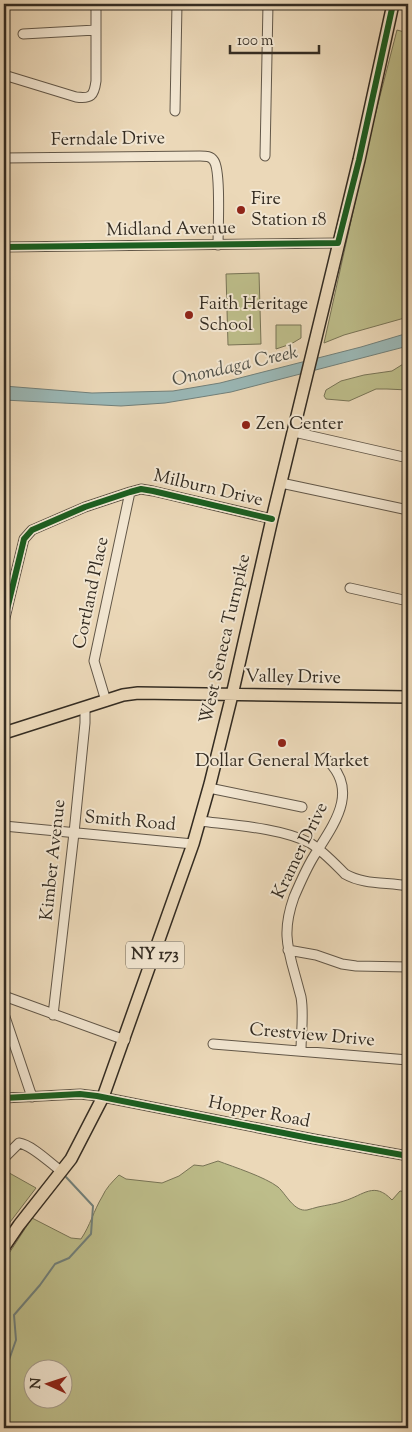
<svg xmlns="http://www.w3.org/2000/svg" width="412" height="1432" font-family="'Sorts Mill Goudy',serif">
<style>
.green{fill:#bdbd8a;stroke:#787456;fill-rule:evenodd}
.water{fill:#9ab8b7;stroke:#71807b}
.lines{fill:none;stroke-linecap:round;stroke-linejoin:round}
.stream{stroke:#71807b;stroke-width:2}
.minor-casing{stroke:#625748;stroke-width:11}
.major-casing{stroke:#342c22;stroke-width:14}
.minor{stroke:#f2e6d1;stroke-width:9}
.major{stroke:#ebd8b8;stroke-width:11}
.cycleway-casing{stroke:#f2e6d1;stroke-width:9}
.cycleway{stroke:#1b5e20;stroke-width:6}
.poi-dot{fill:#8f2418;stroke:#f2e6d1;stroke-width:2}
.labels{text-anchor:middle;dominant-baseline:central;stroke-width:4;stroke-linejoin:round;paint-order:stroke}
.shield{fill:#f2e6d1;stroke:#6d6456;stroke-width:1}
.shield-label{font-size:16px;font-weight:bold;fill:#342c22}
.street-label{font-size:18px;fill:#342c22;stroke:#f2e6d1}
.poi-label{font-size:18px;fill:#342c22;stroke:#f2e6d1;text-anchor:start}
.water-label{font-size:19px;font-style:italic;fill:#4e4f47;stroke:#f2e6d1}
</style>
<rect width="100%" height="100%" fill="#ebd8b8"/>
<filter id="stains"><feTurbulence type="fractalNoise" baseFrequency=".004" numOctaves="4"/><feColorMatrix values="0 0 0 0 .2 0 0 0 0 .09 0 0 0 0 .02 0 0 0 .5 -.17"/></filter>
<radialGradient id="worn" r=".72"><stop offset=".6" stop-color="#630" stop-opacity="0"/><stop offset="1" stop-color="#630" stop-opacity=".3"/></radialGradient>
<path class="green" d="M397,30l11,3v284l-64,18 -20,8 46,-208z
M259,273l2,71 -33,1 -2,-71z
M276,325h25v13l-10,6 -15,5z
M408,361v29l-21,-1h-11l-27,12 -23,-2 -2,-3 2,-6 15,-9 23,-6 28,-4z
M218,1161c16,6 47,16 60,26 8,7 16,25 29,23 4,-1 7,-2 11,-3 9,-2 18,-3 26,-6 20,-6 30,-20 48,-1l8,-9 8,1v236h-404v-167l28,-43 39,20 10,1c9,-13 13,-29 21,-42 4,-9 10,-15 17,-22l7,4 36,4 17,-7 15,-11 9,1zM32,1370h30v30h-30z
M4,1170l32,18 -32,42z"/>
<path class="water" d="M408,333v13l-177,46 -66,11 -44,3 -117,-6v-14l88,7 81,-2 47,-8 141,-36z"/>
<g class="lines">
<path class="stream" d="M4,1374l12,-34 -2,-25 26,-30 15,-21 14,-6 22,-24 2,-28 -27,-29"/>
<defs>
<path id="minor" d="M23,34l73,-4
M4,75l72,22c15,2 18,-1 20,-16v-77
M175,111l2,-107
M265,156l3,-152
M4,158l196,-2c6,0 11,0 14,5 7,10 4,69 4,84
M4,247l334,-4
M294,432l114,26
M281,483l127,27
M350,588l58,13
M4,622l20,-83 8,-9 53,-23 45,-15 11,-3 12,2 119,28
M106,701l-12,-40 36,-169
M209,788l93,19
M200,821c32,4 82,7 110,22 13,8 25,21 35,31 19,11 42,8 63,12
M4,826l189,18
M288,950l28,5 26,9 14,2 52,1
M4,996l121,44
M4,1014l28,83
M53,1015l21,-182 11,-110v-15
M213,1044l195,16
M301,1051c0,-17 3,-37 0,-54 -2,-7 -4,-15 -6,-22 -9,-31 -12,-47 -1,-78 6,-14 12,-28 20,-41 20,-32 47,-66 11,-98
M4,1098l76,-4 17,2 217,43 94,17
M5,1157l14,-14c13,2 31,20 42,28"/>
<path id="major" d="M4,733l119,-38 15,-2 270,4
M4,1247l15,-22 52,-66 32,-62 90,-253 17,-60 22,-89 40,-176 87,-359 34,-156"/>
</defs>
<use href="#minor" class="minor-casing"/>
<use href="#major" class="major-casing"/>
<use href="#minor" class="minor"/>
<use href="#major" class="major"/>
<defs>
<path id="cycleway" d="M4,247l334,-4 21,-83 34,-156
M4,622l20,-83 8,-9 53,-23 45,-15 11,-3 12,2 119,28
M4,1098l76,-4 17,2 217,43 94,17"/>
</defs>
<use href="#cycleway" class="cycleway-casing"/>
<use href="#cycleway" class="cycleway"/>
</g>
<g class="poi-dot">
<circle cx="241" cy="210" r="5"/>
<circle cx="189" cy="315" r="5"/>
<circle cx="246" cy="425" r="5"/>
<circle cx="282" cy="743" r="5"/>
</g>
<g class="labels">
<rect class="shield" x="126" y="941.5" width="58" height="27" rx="4"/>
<g class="shield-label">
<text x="155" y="955">NY 173</text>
</g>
<g class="street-label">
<text transform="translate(108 140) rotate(-1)">Ferndale Drive</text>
<text transform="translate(171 230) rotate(-1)">Midland Avenue</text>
<text transform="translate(208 489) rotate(13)">Milburn Drive</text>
<text transform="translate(92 593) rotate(-78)">Cortland Place</text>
<text transform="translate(226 639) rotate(-77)">West Seneca Turnpike</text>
<text transform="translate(293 678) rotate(1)">Valley Drive</text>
<text transform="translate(130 822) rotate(5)">Smith Road</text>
<text transform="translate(301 851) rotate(-64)">Kramer Drive</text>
<text transform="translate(54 860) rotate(-84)">Kimber Avenue</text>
<text transform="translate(312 1036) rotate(5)">Crestview Drive</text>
<text transform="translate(259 1113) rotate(11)">Hopper Road</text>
</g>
<g class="poi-label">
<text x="251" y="200">Fire<tspan x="251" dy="21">Station 18</tspan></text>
<text x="199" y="305">Faith Heritage<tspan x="199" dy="21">School</tspan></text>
<text x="256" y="425">Zen Center</text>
<text x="282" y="762" text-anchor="middle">Dollar General Market</text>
</g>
<g class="water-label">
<text transform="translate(235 367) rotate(-13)">Onondaga Creek</text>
</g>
</g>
<rect width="412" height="1432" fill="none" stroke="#ebd8b8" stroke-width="20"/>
<rect x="5" y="5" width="402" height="1422" fill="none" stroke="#342c22" stroke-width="2.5"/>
<rect x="10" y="10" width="392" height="1412" fill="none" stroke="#342c22"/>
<g transform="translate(48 1384) rotate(273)"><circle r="24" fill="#f2e6d1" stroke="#a69c8b"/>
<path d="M0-4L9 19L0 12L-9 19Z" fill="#8f2418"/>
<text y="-8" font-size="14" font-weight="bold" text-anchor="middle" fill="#342c22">N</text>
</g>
<path d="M230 45v8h89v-8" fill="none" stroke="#342c22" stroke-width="2.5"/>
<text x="237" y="45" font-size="15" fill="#342c22" stroke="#f2e6d1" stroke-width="4" paint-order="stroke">100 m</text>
<rect width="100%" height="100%" filter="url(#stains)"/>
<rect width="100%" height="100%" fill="url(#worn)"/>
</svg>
